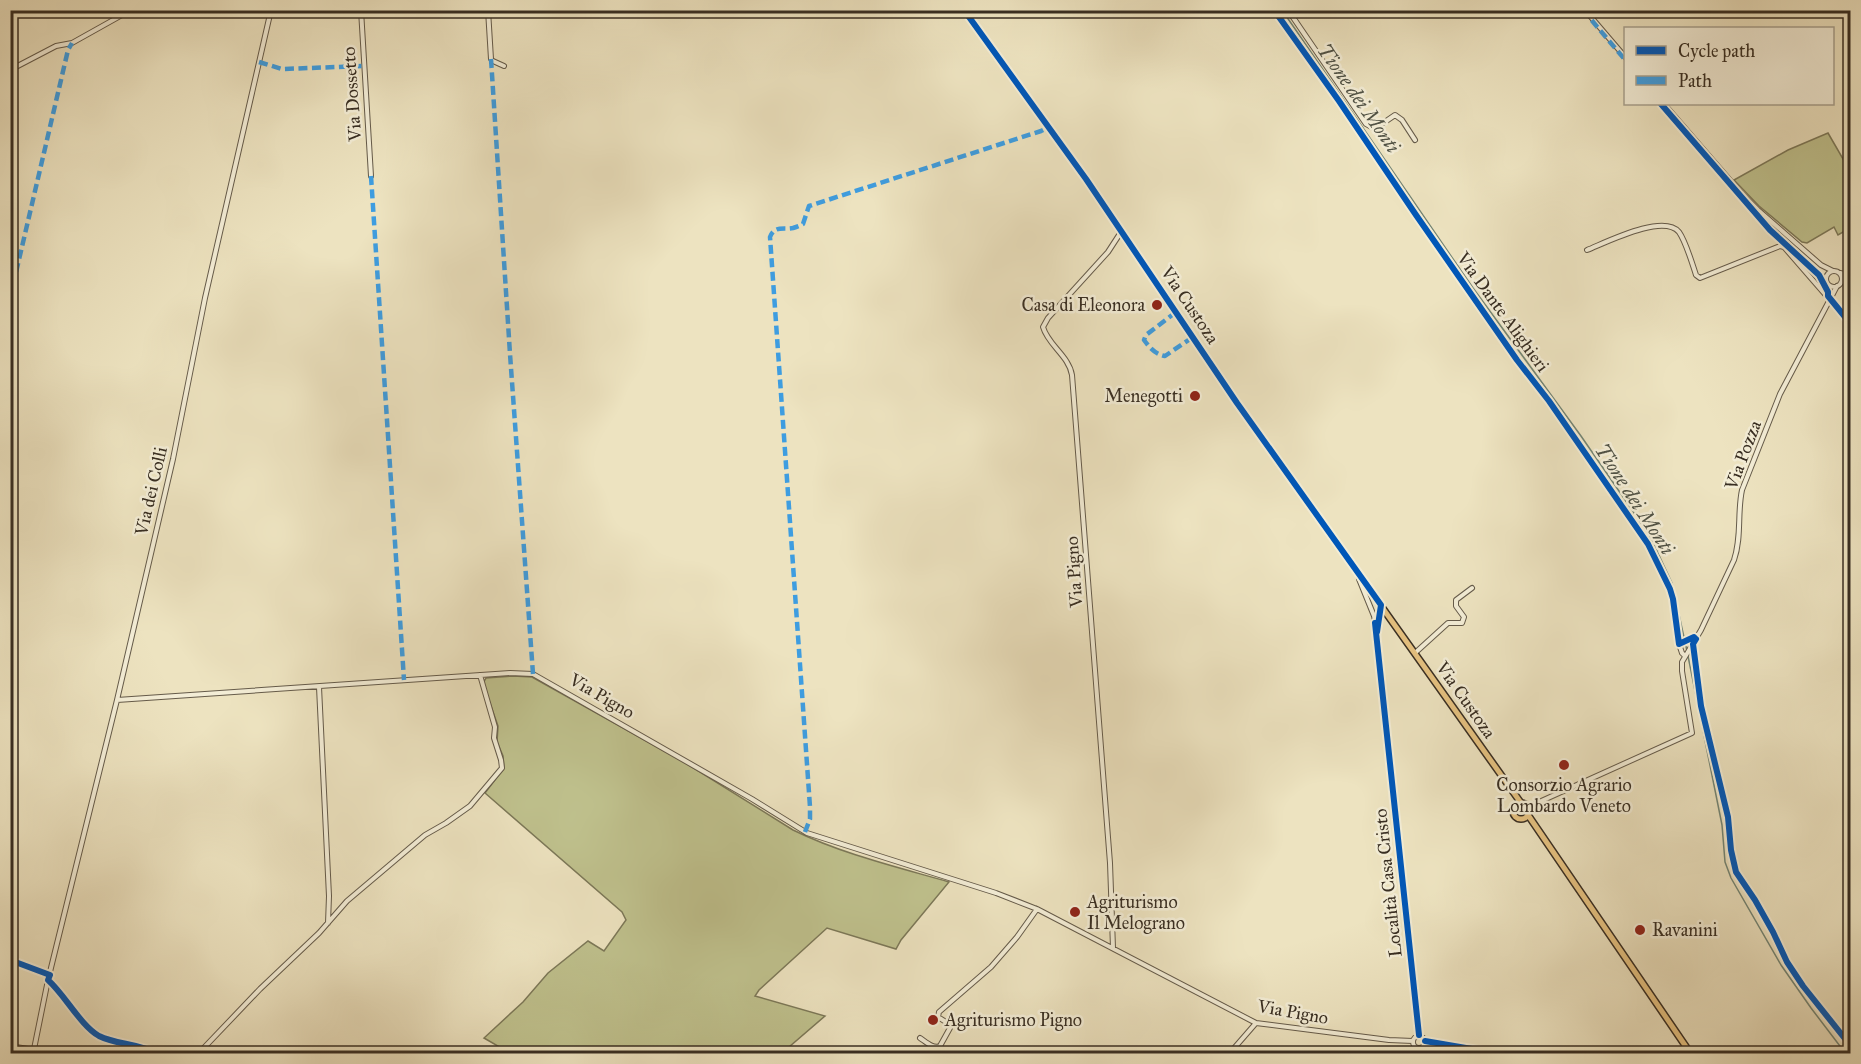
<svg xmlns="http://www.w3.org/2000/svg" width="1861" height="1064" font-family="'IM FELL Great Primer',serif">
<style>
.green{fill:#bfc18d;stroke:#7c7858;stroke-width:1.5}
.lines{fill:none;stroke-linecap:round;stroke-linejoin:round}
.stream{stroke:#738575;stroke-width:1.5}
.minor-casing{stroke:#655b4a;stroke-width:6}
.major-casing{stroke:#382e22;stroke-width:8}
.minor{stroke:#f3edd6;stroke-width:4}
.major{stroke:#e6c280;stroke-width:5}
.quiet{stroke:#3e9de0;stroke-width:4.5;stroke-dasharray:9 4.5;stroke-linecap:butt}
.cycleway-casing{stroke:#f3edd6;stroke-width:10}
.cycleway{stroke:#0057b8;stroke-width:6}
.poi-dot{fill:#8f2418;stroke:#f3edd6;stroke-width:2}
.labels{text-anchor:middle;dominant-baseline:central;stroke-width:5;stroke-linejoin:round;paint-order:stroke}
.street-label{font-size:18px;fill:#382e22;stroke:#f3edd6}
.poi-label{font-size:18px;fill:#382e22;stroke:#f3edd6;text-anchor:start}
.water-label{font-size:20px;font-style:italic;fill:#505245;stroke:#f3edd6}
</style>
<rect width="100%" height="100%" fill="#ede3c0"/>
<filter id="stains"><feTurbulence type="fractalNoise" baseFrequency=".00333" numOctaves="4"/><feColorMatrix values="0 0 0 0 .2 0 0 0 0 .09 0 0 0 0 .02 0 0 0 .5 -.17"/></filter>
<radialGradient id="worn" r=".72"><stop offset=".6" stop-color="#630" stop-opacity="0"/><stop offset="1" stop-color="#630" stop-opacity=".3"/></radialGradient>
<path class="green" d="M1828,133l22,38v57l-12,7 -4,-8 -27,16 -5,-1 -43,-36 -25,-26 54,-30z
M513,676l19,1 152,85 109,68c49,24 104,37 156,52l-48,58 -5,9 -69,-21 -68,62 -4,6 70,20 -43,37h-272l-26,-15 39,-36 25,-29 40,-32 16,10 22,-31 -4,-8 -137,-119 19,-25 -1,-12 -6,-14 1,-16 -15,-43 3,-5z"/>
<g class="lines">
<path class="stream" d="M1282,10l191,278 108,148 69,100 22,47 15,68
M1688,656l34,169 3,37 6,16 50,87 30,43 35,46"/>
<defs>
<path id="minor" d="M361,10l10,166
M488,10l3,49 2,2 11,5
M1274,10l65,91 77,114 101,145 32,41 99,143 22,45 3,10 6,45 3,9 3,3
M1288,10l78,114 7,4h3l19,-13 7,5 13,20
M1585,10l41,48
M10,70l46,-24 16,-3 59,-33
M1664,104l77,89 17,17 63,55 12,6
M1587,250c18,-7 76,-37 92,-18 7,10 13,31 17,43l4,3 80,-32 4,1 66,76
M1826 279a8 8 0 1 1 16 0a8 8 0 1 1-16 0Z
M1840,273l10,2
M1359,579l15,37 3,16 42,403
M1378,628l3,-23
M1415,653l33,-30h14l2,-6 -8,-11v-6l16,-12
M319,687l10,209 -1,27
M117,700l393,-27 23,1 219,125 55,34 189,60 41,16 219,114 133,17 24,1
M1528,807l164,-74 -10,-62v-9l19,-32 33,-70c8,-23 3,-47 8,-70l38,-96 57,-108
M1113,948l-3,-85 -38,-488c-3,-19 -24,-30 -29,-48l5,-9 60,-66 13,-20
M10,960l40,15
M49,981c17,15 32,45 50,55 18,9 41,7 58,18
M1413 1042a6 6 0 1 1 12 0a6 6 0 1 1-12 0Z
M920,1038c6,4 13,11 20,8l10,-18 -1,-4 -11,-7 1,-5 52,-45 26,-30 20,-28
M1425,1041l76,13
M10,1046l24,4
M33,1054l15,-74 69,-280 56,-241 32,-161 66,-288
M198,1054l62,-65 59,-56 28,-32 78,-66 21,-12 24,-17 32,-38 -1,-8 -7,-22 1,-11 -15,-52
M1229,1054l27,-31"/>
<path id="major" d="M964,10l122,169 151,224 284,400
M1513 811a8 8 0 1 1 16 0a8 8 0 1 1-16 0Z
M1528,815l163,239"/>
</defs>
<use href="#minor" class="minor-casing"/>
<use href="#major" class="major-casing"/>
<use href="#minor" class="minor"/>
<use href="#major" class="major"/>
<path class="quiet" d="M1583,10l43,51
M491,59l19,295 23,320
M259,62l23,7 82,-3
M371,176l33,504
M10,298l58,-248 4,-7
M1176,312l-30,23 -2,5c6,8 11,14 21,16l28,-19
M805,832l5,-13v-12l-40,-570c5,-12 13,-7 23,-9 3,-1 6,-2 10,-4l6,-18 232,-75 8,-4"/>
<defs>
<path id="cycleway" d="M964,10l122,169 151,224 144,202 -4,27
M1274,10l65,91 77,114 101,145 32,41 99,143 22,45 3,10 6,45 15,-7 2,2
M1661,104l109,126 49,45 9,17v4l22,27
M1375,623l44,412
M1696,639l-3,5 8,62 27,111 3,33 5,22 19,28 18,32 14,30 16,24 47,59
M10,960l40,15 -2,5c17,15 33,46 51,56 18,9 40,7 58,18
M1425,1041l76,13"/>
</defs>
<use href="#cycleway" class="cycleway-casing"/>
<use href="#cycleway" class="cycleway"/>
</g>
<g class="poi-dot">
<circle cx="1157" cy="305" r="6"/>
<circle cx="1195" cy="396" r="6"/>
<circle cx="1564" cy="765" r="6"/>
<circle cx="1075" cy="912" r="6"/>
<circle cx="1640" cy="930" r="6"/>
<circle cx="933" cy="1020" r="6"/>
</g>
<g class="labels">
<g class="street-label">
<text transform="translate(352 94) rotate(-94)">Via Dossetto</text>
<text transform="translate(1190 305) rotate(56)">Via Custoza</text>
<text transform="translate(1503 312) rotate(54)">Via Dante Alighieri</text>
<text transform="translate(1743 455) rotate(-69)">Via Pozza</text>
<text transform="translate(151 491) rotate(-77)">Via dei Colli</text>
<text transform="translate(1074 572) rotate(-94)">Via Pigno</text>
<text transform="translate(602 696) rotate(30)">Via Pigno</text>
<text transform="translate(1466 700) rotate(55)">Via Custoza</text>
<text transform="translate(1388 883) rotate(-96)">Località Casa Cristo</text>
<text transform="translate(1293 1012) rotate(10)">Via Pigno</text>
</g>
<g class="poi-label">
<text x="1145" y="305" text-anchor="end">Casa di Eleonora</text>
<text x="1183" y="396" text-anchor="end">Menegotti</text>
<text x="1564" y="785" text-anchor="middle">Consorzio Agrario<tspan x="1564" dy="21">Lombardo Veneto</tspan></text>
<text x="1087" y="902">Agriturismo<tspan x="1087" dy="21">Il Melograno</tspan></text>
<text x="1652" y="930">Ravanini</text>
<text x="945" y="1020">Agriturismo Pigno</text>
</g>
<g class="water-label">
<text transform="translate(1359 98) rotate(55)">Tione dei Monti</text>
<text transform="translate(1635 499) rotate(57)">Tione dei Monti</text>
</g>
</g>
<rect width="1861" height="1064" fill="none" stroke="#ede3c0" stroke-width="36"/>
<rect x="12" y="12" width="1837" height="1040" fill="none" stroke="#382e22" stroke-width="3"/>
<rect x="18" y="18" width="1825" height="1028" fill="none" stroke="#382e22" stroke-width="1.5"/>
<rect x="1624" y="27" width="210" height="78" fill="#f3edd6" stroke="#a8a18e" stroke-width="1.5"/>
<rect x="1636" y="46" width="30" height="9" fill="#0057b8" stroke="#a8a18e" stroke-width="1.5"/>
<text x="1678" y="57" font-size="18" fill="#382e22">Cycle path</text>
<rect x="1636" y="76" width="30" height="9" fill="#3e9de0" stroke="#a8a18e" stroke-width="1.5"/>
<text x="1678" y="87" font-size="18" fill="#382e22">Path</text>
<rect width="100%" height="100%" filter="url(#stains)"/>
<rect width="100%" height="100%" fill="url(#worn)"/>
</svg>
